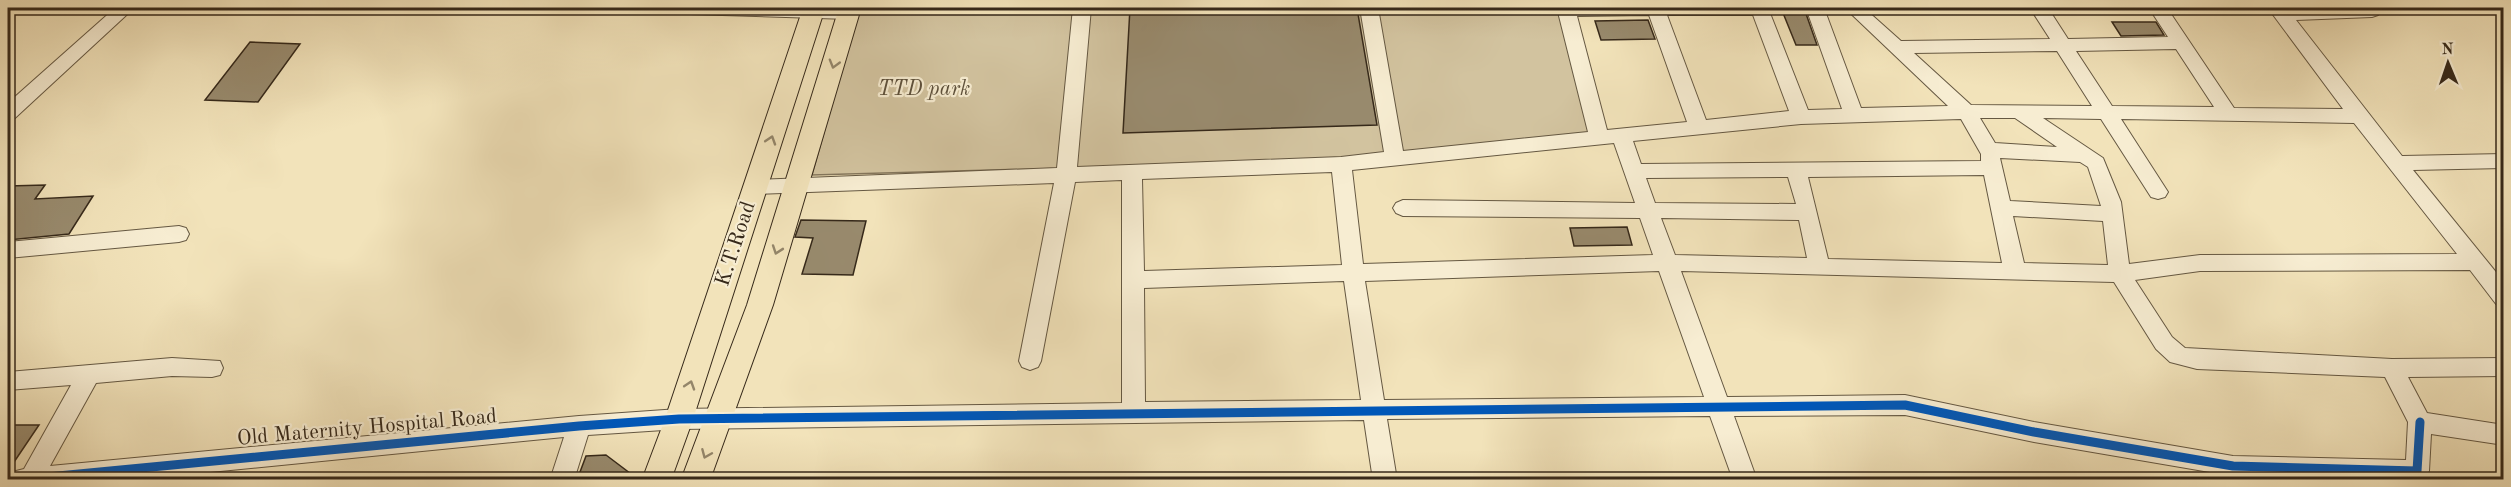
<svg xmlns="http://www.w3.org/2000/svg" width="2511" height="487" font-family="'Old Standard TT',serif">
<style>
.green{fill:#d2c39f;stroke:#84765c;stroke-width:1.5}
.building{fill:#988a6d;stroke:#36291a;stroke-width:1.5}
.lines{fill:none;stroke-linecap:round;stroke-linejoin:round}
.minor-casing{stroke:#655842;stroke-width:2}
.major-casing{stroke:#36291a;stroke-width:2}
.minor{fill:#f7edd2;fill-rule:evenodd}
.major{fill:#f2e3ba;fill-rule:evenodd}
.cycleway-casing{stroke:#f7edd2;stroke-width:13}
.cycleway{stroke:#0057b8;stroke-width:9}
.oneway{stroke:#94866a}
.labels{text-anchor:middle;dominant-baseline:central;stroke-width:4.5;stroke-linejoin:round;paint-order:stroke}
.park-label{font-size:21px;font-style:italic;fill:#5d503b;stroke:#f7edd2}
.street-label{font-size:21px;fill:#36291a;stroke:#f7edd2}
</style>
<rect width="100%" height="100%" fill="#f2e3ba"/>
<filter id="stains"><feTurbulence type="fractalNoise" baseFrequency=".00333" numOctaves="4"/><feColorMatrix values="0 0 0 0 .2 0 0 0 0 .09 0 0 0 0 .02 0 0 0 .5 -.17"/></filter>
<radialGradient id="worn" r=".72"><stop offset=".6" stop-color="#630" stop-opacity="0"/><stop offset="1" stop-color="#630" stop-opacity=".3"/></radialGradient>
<path class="green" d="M859,8h707l33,130 -204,21 -583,16z"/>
<path class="building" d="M1130,8h227l20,117 -254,8z
M1781,8h23l13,37h-21z
M1648,20l7,19 -54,1 -6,-19z
M2112,22h44l8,13 -43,1z
M250,42l50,2 -42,58 -53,-2z
M45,185l-10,14 58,-3 -24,38 -61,6v-54z
M801,220l65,1 -13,54 -51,-1 11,-36 -18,-1z
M1627,227l5,18 -58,1 -4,-18z
M8,425h31l-31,46z
M606,455l33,25h-62l9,-24z"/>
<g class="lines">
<defs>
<path id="minor" d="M115,8h19l-119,110 -7,2v-17z
M680,8h170l8,5 -9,6 -160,-5z
M1073,8h18l-14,159 264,-10 43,-5 -24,-144h18l25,143 185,-19 -31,-124h211l40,102 34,-1 -36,-101h18l37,100 87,-2 -103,-98h19l37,33 149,-2 -20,-31h18l20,31 100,-2 -19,-29h18l67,100 109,1 -75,-101h111l2,3 -3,4 -6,2 -76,3 106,136 102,-2 -1,14 -90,2 91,112v24l-8,-2 -26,-34 -270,1 -65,9 37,57 13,11 207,11 112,-1v18l-96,1 19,36 77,12v20l-73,-11 -2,37 -7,9 -189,-4 -199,-34 -129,-27 -171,1 23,64h-24l-23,-64 -323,3 10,61h-24l-9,-60 -685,9 -91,6 -14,45h-24l14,-43 -435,43h-121v-7l16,-4 47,-84 -63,5v-18l164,-14 48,3 3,7 -3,7 -8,2 -40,-1 -76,7 -46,83 529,-50 100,-7 443,-6v-223l-47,2 -34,179 -3,6 -8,3 -8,-3 -3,-6 35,-178 -299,11 -7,-2 -3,-5 3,-5 7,-2 302,-12zM1649,15l38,107 -80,8 -30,-114zM1667,15h86l36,96 -83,9zM2176,49l38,58 -102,-1 -36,-55zM2057,51l35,55 -121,-1 -57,-52zM1980,118h35l42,29 -62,-4zM2043,118l58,1 50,78 7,2 7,-2 3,-5 -47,-73 233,4 103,131 -257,1 -71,9 -8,-62 -18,-44zM1961,119l20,35v7l-340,3 -8,-23 168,-17zM1614,143l21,60 -232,-3 -7,3 -3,5 3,5 7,3 237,2 13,37 -290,9 -11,-94zM2000,158l80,4 8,5 13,39 -91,-5zM1332,172l10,93 -198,6 -2,-92zM1984,175l18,88 -174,-4 -20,-82zM1788,177l8,27 -141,-1 -9,-25zM2013,216l90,5 5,44 -84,-2zM1661,218l138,2 8,38 -132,-3zM1659,271l45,126 -320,3 -19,-119zM1681,271l433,11 42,67 14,13 27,7 188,8 23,45 -2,38 -173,-4 -199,-34 -129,-27 -178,2zM1344,281l17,119 -216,2 -1,-114z
M179,226l7,2 3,6 -3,6 -7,2 -171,16v-16z"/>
<path id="major" d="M803,8h22l-132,411 -22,61h-29l23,-61z
M839,8h22l-88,297 -63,175h-29l66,-175z"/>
</defs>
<use href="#minor" class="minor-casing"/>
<use href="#major" class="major-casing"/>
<use href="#minor" class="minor"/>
<use href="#major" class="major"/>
<defs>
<path id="cycleway" d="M16,480l563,-54 100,-7 1226,-14 129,27 199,34 184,5 3,-49"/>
</defs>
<use href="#cycleway" class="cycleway-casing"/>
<use href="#cycleway" class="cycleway"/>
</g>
<defs><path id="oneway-chevron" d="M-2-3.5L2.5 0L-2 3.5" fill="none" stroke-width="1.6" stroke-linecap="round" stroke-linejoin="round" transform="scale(1.5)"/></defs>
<g class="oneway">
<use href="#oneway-chevron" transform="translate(834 64) rotate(106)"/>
<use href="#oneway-chevron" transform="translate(771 140) rotate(-72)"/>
<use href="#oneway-chevron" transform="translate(777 250) rotate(109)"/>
<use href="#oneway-chevron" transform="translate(690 385) rotate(-72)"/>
<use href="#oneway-chevron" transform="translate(706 454) rotate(113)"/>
</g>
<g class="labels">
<g class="park-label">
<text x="924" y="89">TTD park</text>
</g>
<g class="street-label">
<text transform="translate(736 244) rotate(-72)">K.T.Road</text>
<text transform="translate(367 428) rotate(-5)">Old Maternity Hospital Road</text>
</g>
</g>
<rect width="2511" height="487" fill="none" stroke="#f2e3ba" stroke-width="30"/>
<rect x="9" y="9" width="2493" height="469" fill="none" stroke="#36291a" stroke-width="3"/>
<rect x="15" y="15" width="2481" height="457" fill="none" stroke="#36291a" stroke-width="1.5"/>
<g transform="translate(2448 63) rotate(358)" stroke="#f7edd2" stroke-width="4.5" paint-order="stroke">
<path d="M0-4.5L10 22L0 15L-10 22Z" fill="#36291a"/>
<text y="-9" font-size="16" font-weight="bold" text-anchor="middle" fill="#36291a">N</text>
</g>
<rect width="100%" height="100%" filter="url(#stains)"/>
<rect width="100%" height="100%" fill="url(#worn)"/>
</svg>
